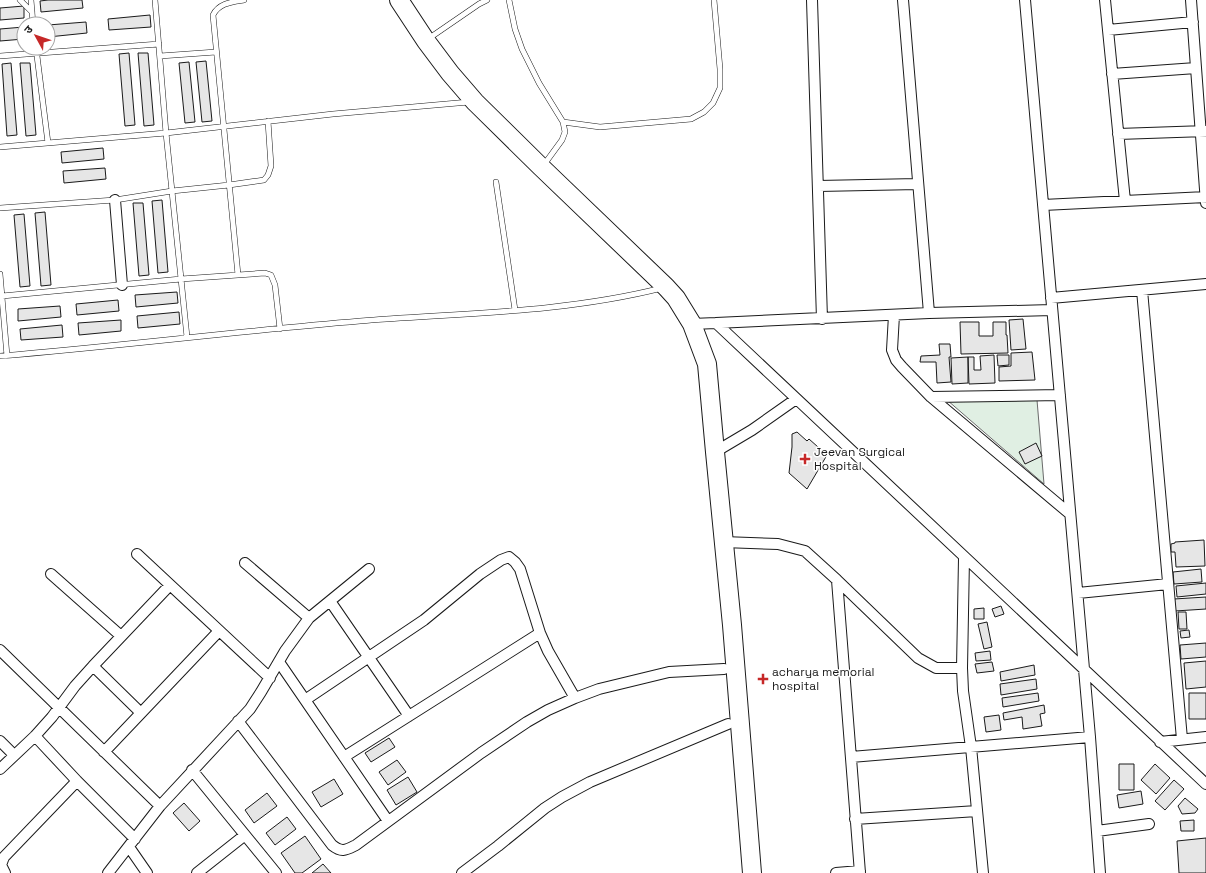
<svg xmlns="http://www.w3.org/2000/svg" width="1206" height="873" font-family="'Space Grotesk','Noto Sans Devanagari',sans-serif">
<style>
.green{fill:#e0efe3;stroke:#6a6a6a}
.building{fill:#e6e6e6;stroke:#1a1a1a}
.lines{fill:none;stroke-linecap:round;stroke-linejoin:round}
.lane-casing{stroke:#1a1a1a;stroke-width:6}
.street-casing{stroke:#1a1a1a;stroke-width:12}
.highway-casing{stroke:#1a1a1a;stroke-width:20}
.lane{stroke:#fff;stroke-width:5}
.street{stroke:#fff;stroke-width:10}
.highway{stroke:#fff;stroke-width:18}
.poi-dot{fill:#c62828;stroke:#fff;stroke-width:1.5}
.labels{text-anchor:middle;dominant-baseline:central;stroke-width:3;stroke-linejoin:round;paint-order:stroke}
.poi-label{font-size:12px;fill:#1a1a1a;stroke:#fff;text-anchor:start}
</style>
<rect width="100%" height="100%" fill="#fff"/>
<path class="green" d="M947,400h90l7,84z"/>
<path class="building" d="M48,0h34l1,8 -42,4 -1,-11z
M24,6v12l-24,2v-12z
M150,15l1,12 -42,3 -1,-11z
M86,22l1,11 -39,4v-12z
M24,27v12l-24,2v-12z
M129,53l6,72 -10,1 -6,-72z
M138,53h10l6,72 -10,1z
M206,61l6,60 -10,1 -6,-60z
M189,62l6,60 -10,1 -6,-60z
M11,63l6,72 -10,1 -5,-72z
M20,63h10l6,72 -10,1z
M103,148l1,11 -42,4 -1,-11z
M105,168l1,11 -42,4 -1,-12z
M162,200l6,72 -10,1 -6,-72z
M133,203h10l6,72 -10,1z
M45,212l6,73 -10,1 -6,-73z
M24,214l6,72 -10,1 -6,-72z
M177,292l1,11 -42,4 -1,-12z
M118,300l1,11 -42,4 -1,-11z
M60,306l1,11 -43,4v-12z
M179,312l1,12 -42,4 -1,-12z
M1023,319l3,30 -15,1 -2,-30z
M121,320v11l-42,4 -1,-12z
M960,322h19v14h14v-14h13v13h1l1,18 -47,1z
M62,325l1,12 -42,3 -1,-11z
M939,344h11l1,13h-2l2,25 -14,1 -1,-21h-16l1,-6 19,-1z
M1032,352l3,28 -36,1v-14l12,-1v-13z
M994,355l1,28 -26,1 -1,-27h6v13h7l-1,-14z
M997,355h12v10l-11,1z
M968,357v26l-16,1 -1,-26z
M797,432l10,9 2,-2 18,16 -20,34 -18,-16 3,-26v-13z
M1036,443l6,13 -17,8 -6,-12z
M1204,540l1,26 -29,1 -1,-15h-4v-8l4,-1v-1z
M1201,569l1,13 -28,2 -1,-12z
M1206,583v11l-29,3 -1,-11z
M1206,597v12l-31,2 -1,-12z
M1001,606l3,8 -9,3 -3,-8z
M984,608v11h-10v-10z
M1178,612h8l1,17h-8z
M987,622l5,25 -8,2 -6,-25z
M1189,630l1,7 -9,1 -1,-7z
M1206,643v14l-25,2 -1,-14z
M990,651l1,9 -15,1 -1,-8z
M1206,661v26l-20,2 -2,-26z
M992,662l2,9 -17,2 -2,-9z
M1034,665l1,10 -34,6 -1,-9z
M1036,679l1,10 -36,6 -1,-11z
M1038,693l1,8 -36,6 -1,-9z
M1189,693h17v26h-17z
M1044,705l1,8 -5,1 2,12 -19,3 -1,-12 -18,3 -1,-7z
M999,715l2,15 -15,2 -2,-15z
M389,738l6,9 -24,15 -6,-9z
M397,760l9,12 -18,13 -9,-13z
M1119,764h15v26h-15z
M1155,764l15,14 -14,16 -15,-14z
M408,777l9,15 -21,13 -9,-15z
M334,779l9,15 -22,13 -9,-15z
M1174,780l10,9 -19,21 -10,-9z
M1141,791l2,13 -24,4 -2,-13z
M267,793l10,13 -23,17 -9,-13z
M1185,798l13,11 -3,4 -13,1 -4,-8z
M184,803l16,18 -11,10 -16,-18z
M287,817l9,12 -21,16 -9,-12z
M1194,820v11h-13l-1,-10z
M305,836l16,23 -19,14h-7l-14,-20z
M1206,838v35h-27l-2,-32z
M323,864l8,9h-19z"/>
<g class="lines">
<defs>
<path id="lane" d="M20,0l12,12
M31,0l2,24
M155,0l11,133 21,204
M509,0l6,29 7,20 17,34 24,39 2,10 -3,8 -19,26
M428,39l51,-35 8,-4
M36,48l12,95
M0,56l159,-12
M160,56l56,-4
M563,122l37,5 91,-8 13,-7 9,-9 7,-15v-19l-6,-69
M0,147l166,-14 167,-19 136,-12
M496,182l19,128
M0,208l115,-8 57,-9 57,-6 35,-5 4,-5 3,-9 -3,-45
M0,274l7,82
M238,275l-25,-260c6,-12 19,-13 31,-15
M2,296l179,-17 84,-6 6,2 4,10 5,44
M0,356c120,-10 239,-25 360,-35 100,-8 203,-8 302,-33"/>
<path id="street" d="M812,0l10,319
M903,0l26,313
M1025,0l65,737 10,136
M1105,0l20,201
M1191,0l15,203
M1108,30l85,-8
M1112,74l84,-6
M1118,134l88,-3
M818,186l100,-2
M115,200l7,85
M1043,205l163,-8
M1142,290l40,449
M1051,298l155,-14
M894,315l-2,35 4,10 6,7 29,30 139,117
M716,323l213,-10 123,-3
M692,324l24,-1 490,461
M931,397l129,-2
M715,452l37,-22 44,-31
M723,542l55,2 27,7 32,29 81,78 18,10h26
M137,554l133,124
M964,558l-2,110 1,23 8,56 12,126
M245,563l64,55
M51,574l70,62
M837,580l23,293
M1078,593l90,-9
M330,601l79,115
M0,650l160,156
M279,662l109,159
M93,666l48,47
M305,700l119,-80 56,-46 21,-14 8,-3 6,5 5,7 20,64 8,18 27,47
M238,721l94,124c10,8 14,5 24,0l125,-92 46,-31 21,-12 27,-12 24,-9 70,-17 55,-3
M35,736l42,45 58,58
M0,741l14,14
M1160,742l46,-5
M104,752l115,-121
M344,757l196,-124
M851,757l239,-20
M0,769l35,-33 17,-19 23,-31 18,-20 77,-81
M192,770l84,103
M855,819l122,-8
M1097,831l52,-7
M129,847l18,26
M5,873l-4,-8 3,-8 73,-76
M108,873l52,-67 90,-97 11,-17 24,-41 24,-33 60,-49
M197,873l48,-38
M462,873l36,-27 47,-38 17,-11 28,-15 138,-58
M836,873l24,-2"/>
<path id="highway" d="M399,0l27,41 24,32 25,29 66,65 125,120 10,11 16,26 15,40 8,88 17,173 20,248"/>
</defs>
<use href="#lane" class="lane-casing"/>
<use href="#street" class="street-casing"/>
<use href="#highway" class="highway-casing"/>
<use href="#lane" class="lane"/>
<use href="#street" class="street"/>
<use href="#highway" class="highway"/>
</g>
<g class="poi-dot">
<path d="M803 453h4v4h4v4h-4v4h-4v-4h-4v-4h4z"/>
<path d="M761 673h4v4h4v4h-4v4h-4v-4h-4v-4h4z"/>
</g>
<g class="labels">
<g class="poi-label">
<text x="814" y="452">Jeevan Surgical<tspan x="814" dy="14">Hospital</tspan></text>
<text x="772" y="672">acharya memorial<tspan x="772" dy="14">hospital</tspan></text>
</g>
</g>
<g transform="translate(36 36) rotate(310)"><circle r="19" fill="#ffffff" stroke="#a3a3a3"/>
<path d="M0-3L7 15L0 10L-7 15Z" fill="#c62828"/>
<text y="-6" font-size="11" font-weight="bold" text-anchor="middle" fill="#1a1a1a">उ</text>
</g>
</svg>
